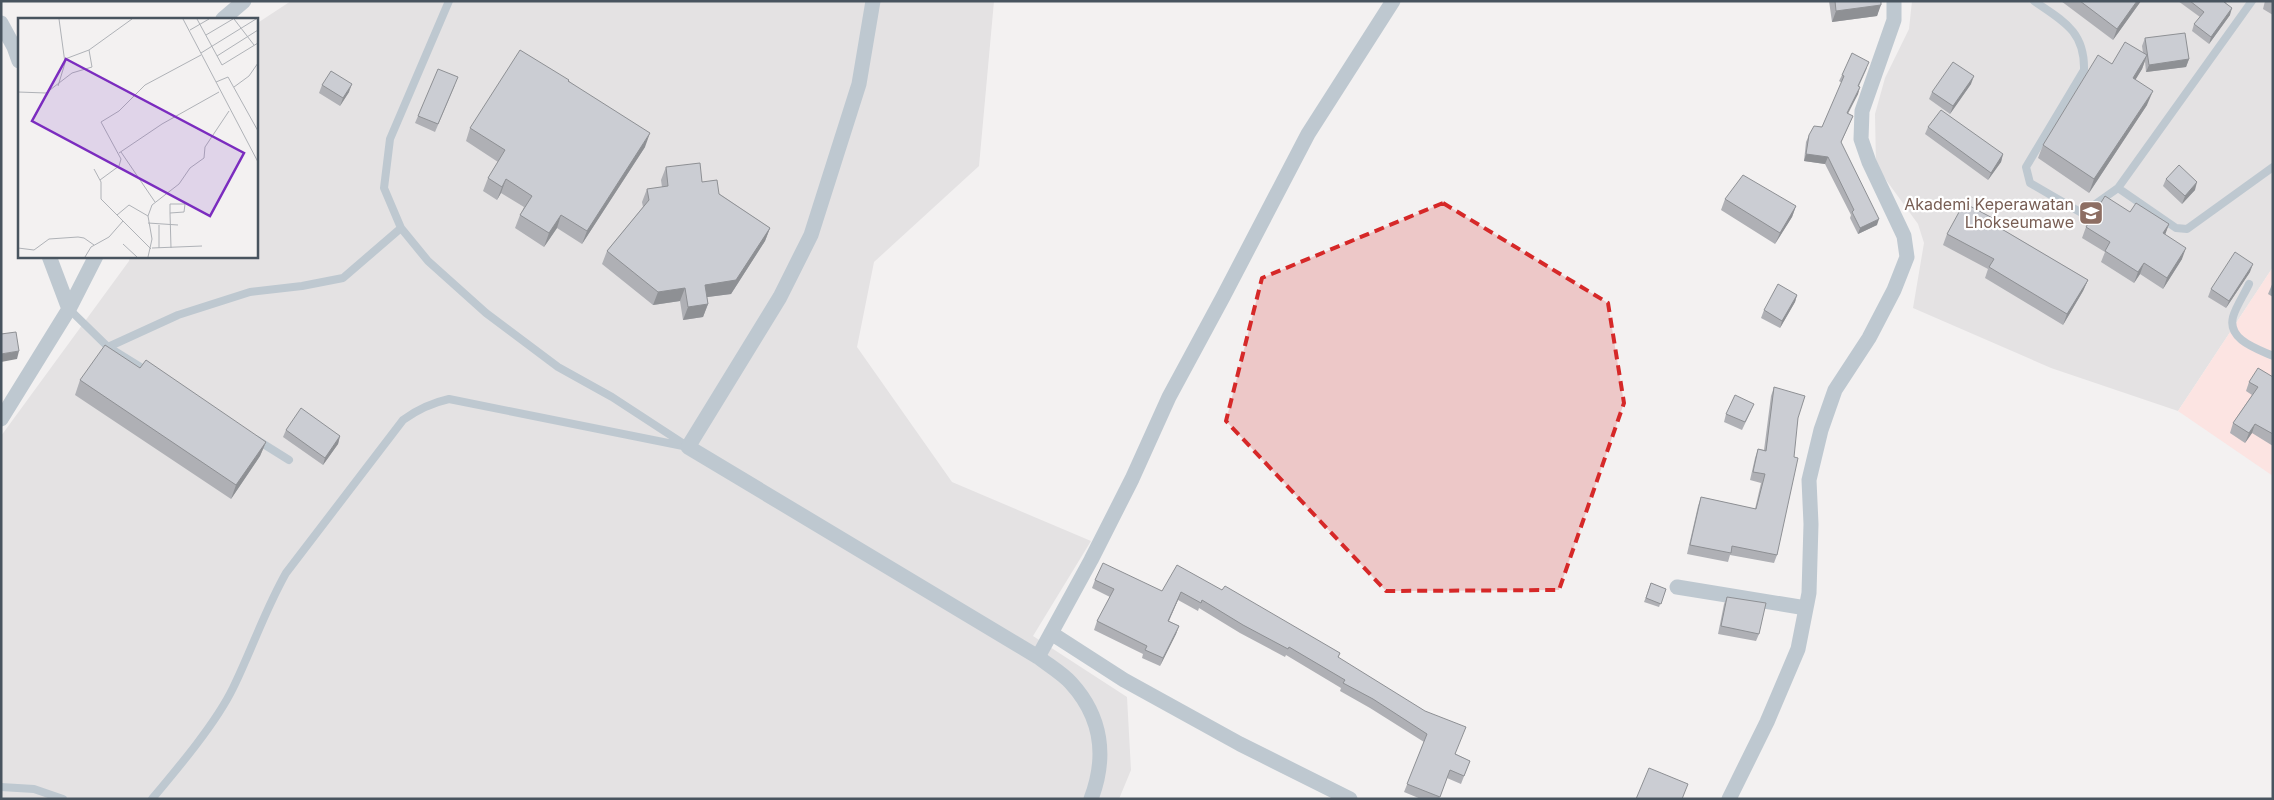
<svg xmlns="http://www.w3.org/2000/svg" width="2274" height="800" font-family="Inter,sans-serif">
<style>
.education{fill:#e4e2e3}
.medical{fill:#fce4e2}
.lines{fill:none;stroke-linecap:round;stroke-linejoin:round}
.service{stroke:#bec8d0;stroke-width:8}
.minor{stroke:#bec8d0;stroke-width:15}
.wall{fill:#afb0b5}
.shaded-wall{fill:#8e9094}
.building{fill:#cbcdd3;stroke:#8e9094}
.marked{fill:#d62828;fill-opacity:0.2;stroke:#d62828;stroke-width:4;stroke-dasharray:10 6;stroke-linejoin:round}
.labels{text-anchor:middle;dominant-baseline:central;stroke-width:4.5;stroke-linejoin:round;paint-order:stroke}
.education-label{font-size:16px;fill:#785e54;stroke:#fff;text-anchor:end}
.inset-road{fill:none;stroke:#afb2b7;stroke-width:1}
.view{fill:#7b2cbf;fill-opacity:0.15;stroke:#7b2cbf;stroke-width:2.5}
.inset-edge{fill:none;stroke:#48545f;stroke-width:2.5}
</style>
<rect width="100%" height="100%" fill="#f3f1f1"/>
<path class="education" d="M291,1h703l-15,165 -105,96 -17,85 95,135 139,59 -58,95 94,61 4,73 -12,29h-1118v-363l128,-175 1,-5h126v-232z
M1912,1h361v266l-95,144 -127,-43 -138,-60 11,-65 -6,-19 -42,-58 -1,-52 10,-36 24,-49z"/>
<path class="medical" d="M2273,267v209l-95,-65z"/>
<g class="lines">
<path class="service" d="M449,1l-59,138 -6,49 17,40 27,33 58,52 72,54 54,30 72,47
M2034,1c29,20 51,30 50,69l-58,97 4,16 50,29 7,-2 31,-22 134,-187
M2118,188l58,40 11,1 86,-62
M2249,284c-5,11 -13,22 -16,33 -6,23 25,32 40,39
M69,309l39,38 42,26
M108,347l70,-32 72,-23 52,-6 41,-8 58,-50
M257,440l32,20
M1,787l33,2 29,10
M152,799c26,-31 64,-76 81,-111 19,-39 32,-78 53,-115l117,-153c15,-11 28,-17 46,-21l239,48"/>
<path class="minor" d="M873,1l-14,83 -48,151 -31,62 -92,150 350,210c10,8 24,16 33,26 31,34 36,74 20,116
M223,19l21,-18
M1,23l13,24 5,14
M49,256l20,53
M1,419l68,-110 27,-53
M1677,587l129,21
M1051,633l73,47 116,64 110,55
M1038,657l53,-97 41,-81 37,-82 54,-100 85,-163 85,-133
M1729,799l38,-77 31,-73 11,-56 2,-69 -2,-44 12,-50 14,-40 34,-52 25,-48 13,-33 -3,-21 -35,-74 -8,-23 1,-28 32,-91v-19"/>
</g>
<path class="wall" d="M1829,1h52l-4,15 -45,6z
M2061,1h80l-28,39z
M2178,1h49l-1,2 4,12 -21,29 -17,-13 2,-7 6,-7z
M2265,1h8v14l-10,-6z
M2145,38l44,21 -3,8 -40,5 -1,-11 -3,8 -7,11 12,25 -58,88 -51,-35 5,-13 69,-81 31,-11 -1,-7z
M1867,68l-8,18 -1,8 -10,20 5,2 -12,27 36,82 -19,9 -8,-16 1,-3 -26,-51 -21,-3 2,-19 3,-7 13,-8 20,-44 -3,-2 3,-6z
M569,81l76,66 -63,97 -25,-16 -13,19 -29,-19 5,-13 4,-8 -23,-14 -4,7 -14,-9 5,-13 10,-16 -32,-21 4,-13z
M1971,84l-21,30 -21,-15 3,-7z
M322,85l27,7 -9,14 -21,-13z
M455,85l-20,47 -20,-9 3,-7z
M1928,127l75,27 -2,8 -13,18 -63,-46z
M666,167l36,15 68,46 -5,13 -34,53 -24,3 1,7 -5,13 -20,3 -3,-19 -27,4 -51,-41 5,-13 36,-44 -1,-5 5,-13 15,-2 -1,-7z
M2166,179l29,11 -13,14 -19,-18z
M1725,199l71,7 -4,11 -17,27 -54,-34z
M2130,212l39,12 -4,10 17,25 -19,30 -23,-15 -6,9 -33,-21 4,-10 -23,-14 4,-11z
M2002,223l-2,5 88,52 -5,11 -20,34 -78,-47 3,-9 -45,-24 4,-11z
M2250,272l-24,36 -18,-11 3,-8z
M2273,282v15l-5,-3z
M1797,295l-2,7 -15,26 -19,-10 3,-8z
M140,368l126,74 -6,14 -29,43 -156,-104 5,-15z
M2273,377v69l-21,-13 -7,10 -15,-10 3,-10 19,-28 -6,-4 3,-9z
M1774,387l24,31 -21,137 -3,8 -44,-8 -2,7 -41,-8 11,-48 3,-9 54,12 6,-26 -11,-3 5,-22 3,-9 6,1 7,-54z
M1751,411l-9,19 -18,-8 2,-8z
M286,430l54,6 -2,8 -15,21 -40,-28z
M1095,580l67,11 60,-1 118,63 -2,5 118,96 14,7 -9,23 -14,-6 -8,21h-18l-17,-7 20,-50 -54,-34 -30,-17 1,-3 -55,-33 -1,2 -45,-24 -41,-25 -1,3 -20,-11 -9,21 10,5 -3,8 -16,32 -18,-8 1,-4 -49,-24 3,-9 13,-24 -18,-9z
M1651,583l15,6 -7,18 -15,-5z
M1727,597l32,37 -3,7 -38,-7 6,-30z"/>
<path class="shaded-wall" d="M2137,1h4l-28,39 4,-11z
M1881,5l-4,11 -45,6 4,-11z
M2232,8l-2,7 -21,29 2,-7z
M2147,55l-5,14 -14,23 5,-14z
M2189,59l-3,8 -40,5 3,-7z
M1974,76l-3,8 -21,30 3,-8z
M352,84l-3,8 -9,14 3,-8z
M1860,87l-2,7 -14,26 3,-7z
M2153,91l-6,14 -58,88 5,-14z
M650,133l-5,14 -63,97 5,-13z
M1806,154l22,3 -3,7 -21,-3z
M2003,154l-2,8 -13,18 3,-7z
M506,179l-5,14 -4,7 5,-13z
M2197,182l-2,8 -13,14 3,-8z
M1796,206l-4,11 -17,27 5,-11z
M561,215l-4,13 -13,19 5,-14z
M1879,219l-2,6 -19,9 2,-6z
M2169,224l-4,11 -2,-2z
M770,228l-5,13 -34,53 -31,4 5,-13z
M2186,248l-4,11 -19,30 4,-11z
M2144,263l-4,11 -6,9 4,-11z
M2253,264l-3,8 -24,36 3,-7z
M2088,280l-5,11 -20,34 4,-11z
M685,288l-5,13 -27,4 5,-13z
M1797,295l-2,7 -15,26 2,-7z
M708,304l-5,13 -20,3 5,-13z
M19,351l-2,8 -16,3v-8z
M2255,424l-3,9 -7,10 4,-10z
M340,436l-2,8 -15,21 2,-7z
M266,442l-6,14 -29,43 5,-14z
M1181,592l-3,8 -13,29 3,-8z
M1179,626l-3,8 -16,32 3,-8z"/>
<path class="building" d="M1835,1h46v4l-45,6z
M2080,1h57l-20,28z
M2190,1h34v1l8,6 -21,29 -17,-13 10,-12z
M2185,33l4,26 -40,6 -4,-27z
M2125,42l22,13 -14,23 20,13 -59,88 -51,-34 55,-90 14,9z
M520,50l49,30 -1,1 82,52 -63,98 -26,-16 -12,18 -29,-18 12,-19 -26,-17 -4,8 -14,-9 17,-28 -35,-22z
M1852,53l17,9 -11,24 2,1 -13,26 6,3 -12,26 38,77 -19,9 -8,-16 2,-2 -26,-53 -22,-3 3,-19 5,-9 8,1 22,-51 -2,-1z
M1953,62l21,14 -21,30 -21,-14z
M438,69l20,8 -20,47 -20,-8z
M331,71l21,13 -9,14 -21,-13z
M1941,110l62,44 -12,19 -63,-46z
M700,163l2,19 15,-2 2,14 51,34 -34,52 -31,5 3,19 -20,3 -3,-19 -27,4 -51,-41 42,-51 -2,-11 21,-3 -2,-19z
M2179,165l18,17 -12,14 -19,-17z
M1743,175l53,31 -16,27 -55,-34z
M2105,196l25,16 6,-9 33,21 -6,9 23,15 -19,30 -23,-15 -6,9 -33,-21 5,-9 -24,-15z
M1964,203l38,20 -2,5 88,52 -21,34 -78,-47 5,-8 -47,-25z
M2235,252l18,12 -24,37 -18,-12z
M1778,284l19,11 -15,26 -18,-11z
M16,332l3,19 -18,3v-20z
M105,345l35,23 6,-8 120,82 -30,43 -156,-105z
M2258,368l15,9v57l-18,-10 -6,9 -16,-10 25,-36 -9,-5z
M1774,387l31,9 -7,22 -4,39 4,1 -21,97 -45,-9 -1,7 -41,-8 11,-48 55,12 9,-35 -12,-2 5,-23 8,2z
M1735,395l19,9 -9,18 -19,-8z
M301,408l39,28 -15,22 -39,-28z
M1103,563l59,28 15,-26 45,25 3,-4 115,67 -2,4 87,54 41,16 -11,27 15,7 -6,15 -14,-6 -10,27 -33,-13 20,-50 -54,-35 -30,-16 2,-3 -56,-33 -1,2 -45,-24 -41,-25 -1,3 -20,-11 -13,29 11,5 -16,32 -18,-8 2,-4 -50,-25 17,-32 -19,-9z
M1651,583l15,6 -5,15 -15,-6z
M1727,597l39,6 -7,31 -38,-8z
M1649,768l39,16 -6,15h-46z"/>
<path class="marked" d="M1443,203l165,100 16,100 -65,187 -173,1 -160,-170 36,-143z"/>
<defs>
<symbol id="university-square" viewBox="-11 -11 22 22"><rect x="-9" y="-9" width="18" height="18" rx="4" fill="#8d6e63" stroke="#fff"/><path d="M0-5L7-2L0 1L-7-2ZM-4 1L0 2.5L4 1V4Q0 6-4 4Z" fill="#fff"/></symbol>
</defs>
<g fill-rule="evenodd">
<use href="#university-square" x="2077" y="199" width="28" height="28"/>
</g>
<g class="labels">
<g class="education-label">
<text x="2074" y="204">Akademi Keperawatan<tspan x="2074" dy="18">Lhokseumawe</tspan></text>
</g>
</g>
<g transform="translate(18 18)">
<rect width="240" height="240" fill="#f3f1f1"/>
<path class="inset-road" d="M165,1l75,143M179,1l25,46 36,-22M216,1l20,26M172,12l19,-11M188,17l27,-16M183,35l55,-34M199,38l41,-26M47,41l24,-9M198,64l12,-5 30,54M40,68l7,-23 -6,-44M216,69l15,-11 9,-13M0,74l28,1 26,-20 20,-6 -3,-17 43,-31M103,134l34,50M101,135l43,-29 57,-32M76,151l7,13v17l50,50M82,162l19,-14 2,-7 -20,-37 18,-11 26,-26 56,-30M152,195l14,-1 1,-8h-15v9l1,35M99,197l12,-10 19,11M130,205l30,2M141,207v23M105,226l14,13M0,230l16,2 15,-11 29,-2 6,1 10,7M134,230l50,-2M67,239l6,-10 18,-10 14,-16M130,239l4,-18 -4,-23 4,-11 27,-21 11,-16 14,-10 1,-11 24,-36"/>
<path class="view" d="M48,41l178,94 -34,63 -178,-95z"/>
<rect width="240" height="240" class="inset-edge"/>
</g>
<rect width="2274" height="800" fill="none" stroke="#48545f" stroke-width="5"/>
</svg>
